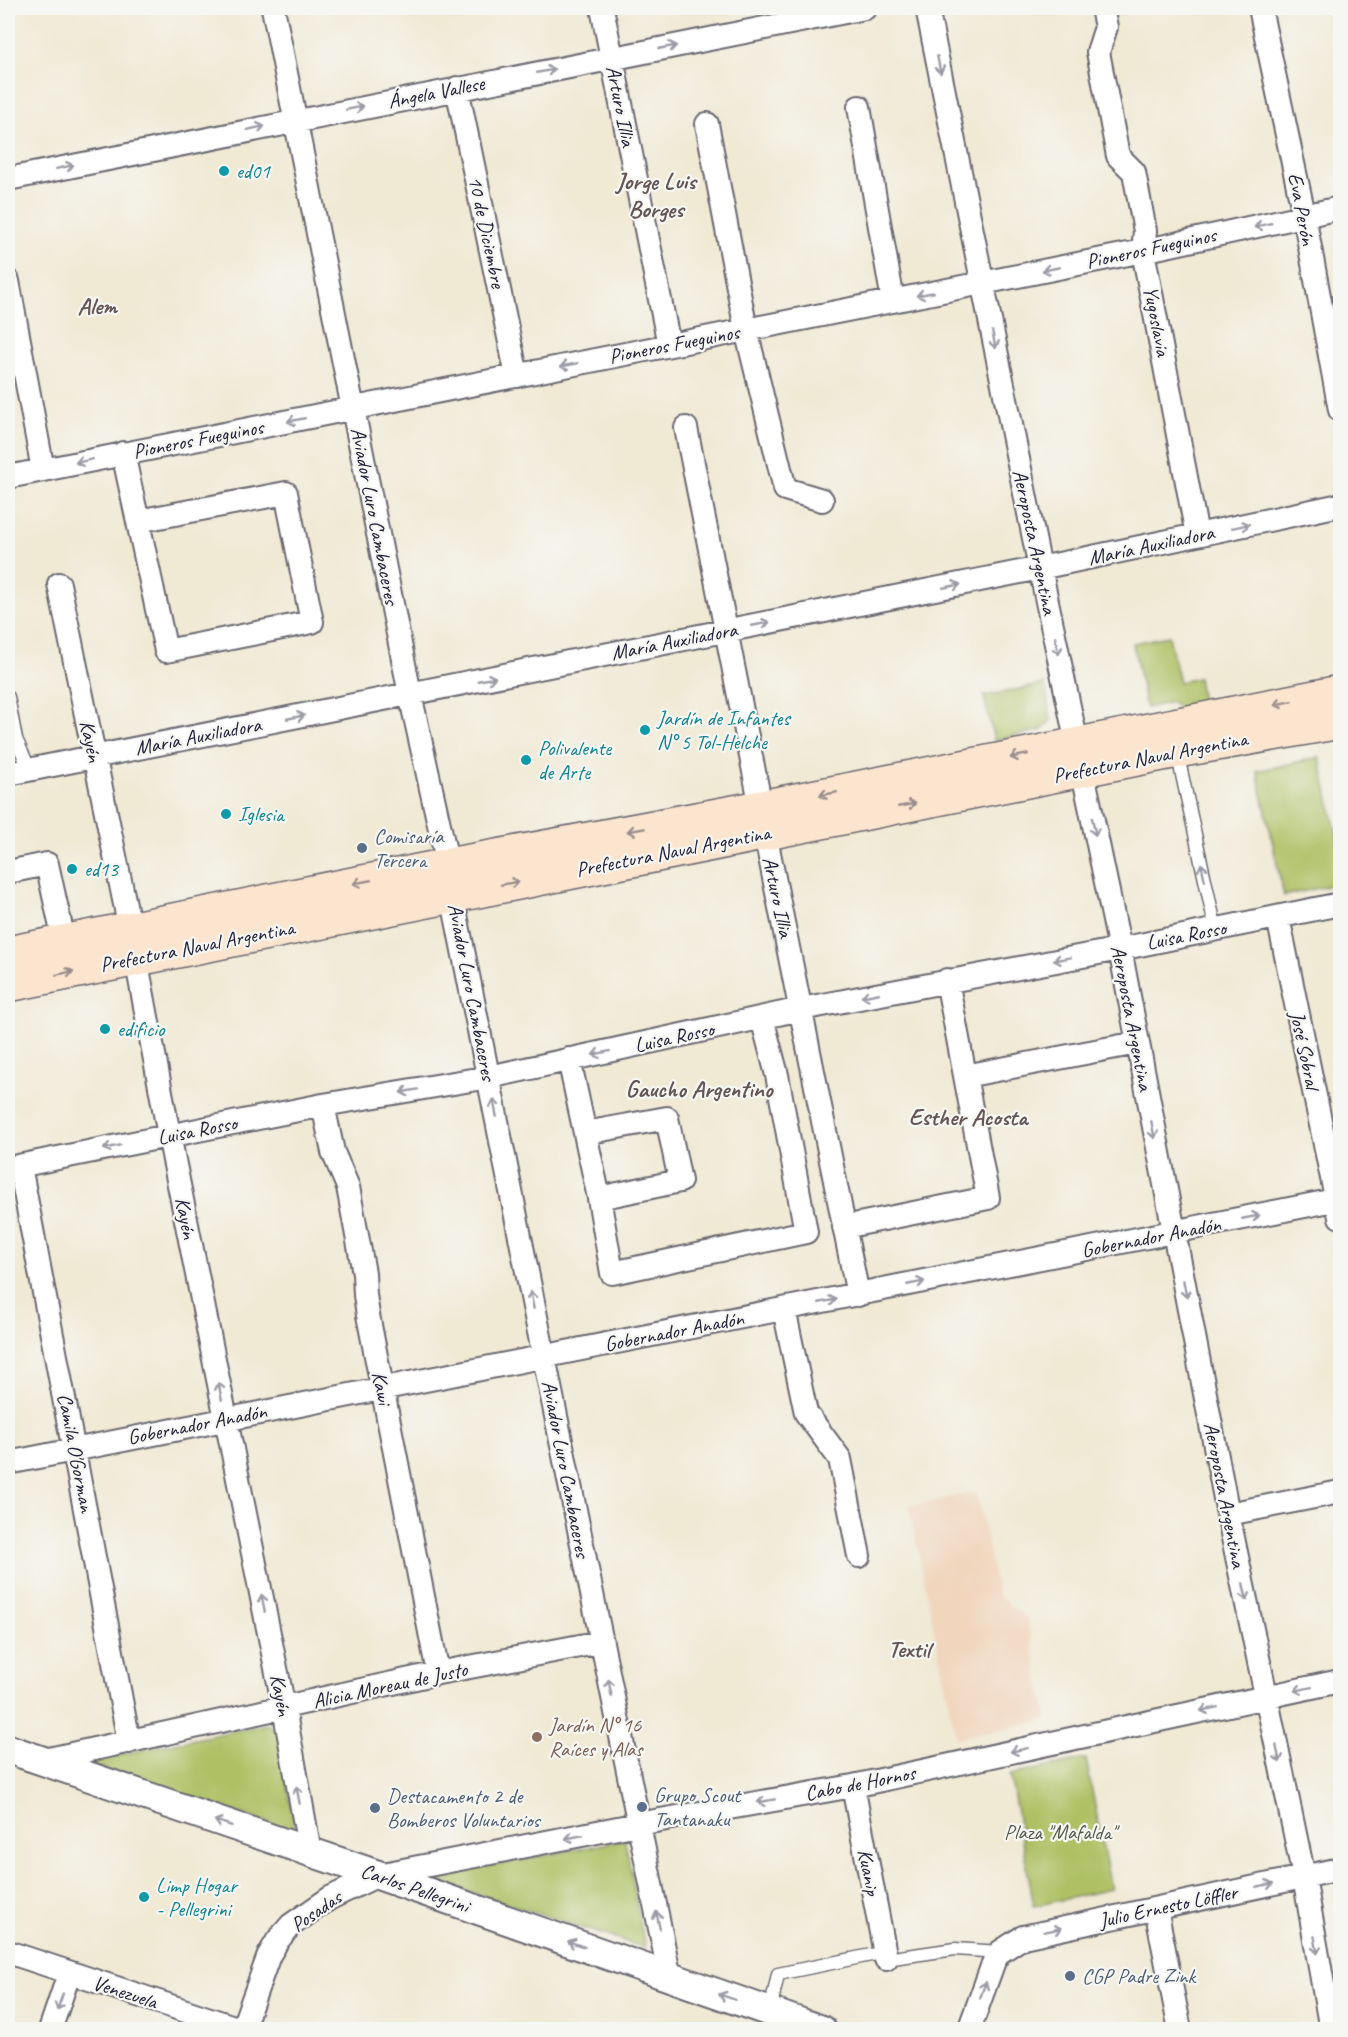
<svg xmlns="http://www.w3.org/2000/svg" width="1348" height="2037" font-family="Caveat,sans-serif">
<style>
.built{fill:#f1d5bd}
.green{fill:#aec064;stroke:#687150;stroke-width:1.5}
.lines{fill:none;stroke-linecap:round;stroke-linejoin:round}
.service-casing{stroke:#6a6871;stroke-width:15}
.minor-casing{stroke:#6a6871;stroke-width:26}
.tertiary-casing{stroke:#6a6871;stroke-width:32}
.secondary-casing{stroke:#6a6871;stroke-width:36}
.service{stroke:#fff;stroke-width:12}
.minor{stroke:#fff;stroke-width:22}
.tertiary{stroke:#fff;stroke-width:28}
.secondary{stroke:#fce5cf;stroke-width:33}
.oneway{stroke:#9c9ca7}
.oneway2{stroke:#9a8d8c}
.culture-dot{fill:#0f9aa8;stroke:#f6f6f2;stroke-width:2}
.service-dot{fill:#5c6f8a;stroke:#f6f6f2;stroke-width:2}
.education-dot{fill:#8d6e63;stroke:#f6f6f2;stroke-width:2}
.labels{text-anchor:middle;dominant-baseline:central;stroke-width:4.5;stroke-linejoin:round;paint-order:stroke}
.street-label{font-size:21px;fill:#22223b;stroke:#f6f6f2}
.culture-label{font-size:21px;fill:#0d838f;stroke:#f6f6f2;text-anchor:start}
.service-label{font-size:21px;fill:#4e5e75;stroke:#f6f6f2;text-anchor:start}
.education-label{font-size:21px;fill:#785e54;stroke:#f6f6f2;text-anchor:start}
.park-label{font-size:21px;fill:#535949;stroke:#f6f6f2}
.quarter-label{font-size:24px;font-weight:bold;fill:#645657;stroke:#f6f6f2}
</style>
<rect width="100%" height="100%" fill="#f6f6f2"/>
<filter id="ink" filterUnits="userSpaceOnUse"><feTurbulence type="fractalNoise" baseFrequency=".0167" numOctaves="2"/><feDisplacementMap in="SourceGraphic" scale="12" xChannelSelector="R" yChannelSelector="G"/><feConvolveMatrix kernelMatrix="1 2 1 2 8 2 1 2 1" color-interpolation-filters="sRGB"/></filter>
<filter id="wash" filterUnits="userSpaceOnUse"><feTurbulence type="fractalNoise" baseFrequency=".008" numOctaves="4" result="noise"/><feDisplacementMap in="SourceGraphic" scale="24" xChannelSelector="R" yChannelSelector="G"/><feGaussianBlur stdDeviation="1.35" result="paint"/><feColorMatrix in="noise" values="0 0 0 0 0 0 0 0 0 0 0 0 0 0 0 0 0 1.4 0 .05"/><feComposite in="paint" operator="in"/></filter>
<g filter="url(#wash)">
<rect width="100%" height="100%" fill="#f0e9d4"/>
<path class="built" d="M977,1492l21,104 29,22 20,102 -91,18 -47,-232z"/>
<path class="green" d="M1169,636l10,46 19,-4 4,25 -24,5 -6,-6 -26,6 -13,-65z
M1045,684l6,36 -9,10 -48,10 -10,-44z
M1320,757l20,93v33l-56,13 -27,-125z
M267,1724l10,7 18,96 -2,4 -201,-66 2,-5 4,-1z
M1086,1759l25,130 -77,17 -24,-131z
M625,1840l20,108 -218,-70z"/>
</g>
<g filter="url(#ink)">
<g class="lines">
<defs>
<path id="service" d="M8,697l8,42 14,31
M1177,752l39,178
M770,2012l8,-38 98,-20 10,5 69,-10 45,3"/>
<path id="minor" d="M273,8l137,686 38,171 4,30 92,462 126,621
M602,8l67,337
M927,8l113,560 80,381 108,565 76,363 27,153
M1102,8l4,19 -8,25 20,104 16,16 11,59 -2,20 54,284
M1260,8l44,207 36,195
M457,88l60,288
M859,107l34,194
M707,124l39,206 39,159 37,11
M8,179l857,-171
M8,281l35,189
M686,428l75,379 4,26 93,462
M123,453l43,198 146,-29 -26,-129 -148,28
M8,477l1135,-226 197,-43
M59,584l77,374 33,177 115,573 26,144
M8,774l1032,-206 300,-63
M8,872l39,-8 17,77
M1278,917l62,300
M569,1059l30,139 13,75 194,-41 -29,-157 -15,-57
M965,1076l172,-33
M323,1105l10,47 15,35 16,86 1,22 3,20 70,358
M585,1133l82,-15 13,63 -81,17
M20,1166l109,576
M8,1168l315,-63 166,-28 312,-68 319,-60 220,-45
M844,1227l144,-29 -41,-218
M784,1309l22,104 34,46 19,97
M8,1463c443,-90 888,-176 1332,-264
M1228,1514l112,-22
M40,1761l398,-88 163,-31
M853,1786l33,173
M1156,1909l24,121
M8,1952l235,78
M50,2030l19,-56
M242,2030l27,-75 9,-15 13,-15 39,-27 48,-23 260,-51 215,-38 487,-105
M969,2030l25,-69 6,-9 23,-15 317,-68"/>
<path id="tertiary" d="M8,1749l370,126 444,155"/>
<path id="secondary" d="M8,953l440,-88 313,-58 579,-115
M8,985l1169,-234 163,-29"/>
</defs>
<use href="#service" class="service-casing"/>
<use href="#minor" class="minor-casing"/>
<use href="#tertiary" class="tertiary-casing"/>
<use href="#secondary" class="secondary-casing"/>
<use href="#service" class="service"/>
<use href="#minor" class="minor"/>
<use href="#tertiary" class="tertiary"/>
<use href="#secondary" class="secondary"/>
</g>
<defs><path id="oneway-shaft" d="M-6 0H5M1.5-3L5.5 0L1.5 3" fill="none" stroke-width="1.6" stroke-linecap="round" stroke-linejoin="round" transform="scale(1.5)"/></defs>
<g class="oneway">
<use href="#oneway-shaft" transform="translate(668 47) rotate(-11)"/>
<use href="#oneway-shaft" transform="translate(939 65) rotate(79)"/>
<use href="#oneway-shaft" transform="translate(546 71) rotate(-11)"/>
<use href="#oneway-shaft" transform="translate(355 108) rotate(-11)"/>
<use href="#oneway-shaft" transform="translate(256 128) rotate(-12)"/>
<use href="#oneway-shaft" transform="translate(65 167) rotate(-12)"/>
<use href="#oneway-shaft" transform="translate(1263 225) rotate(167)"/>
<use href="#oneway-shaft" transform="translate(1051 269) rotate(169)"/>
<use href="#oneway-shaft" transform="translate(925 294) rotate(169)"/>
<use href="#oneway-shaft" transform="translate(994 340) rotate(79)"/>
<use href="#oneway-shaft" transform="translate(569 365) rotate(169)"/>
<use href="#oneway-shaft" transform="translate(296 420) rotate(169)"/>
<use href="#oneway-shaft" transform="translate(84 461) rotate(168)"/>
<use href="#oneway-shaft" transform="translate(1241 526) rotate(-12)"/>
<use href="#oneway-shaft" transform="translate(952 586) rotate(-11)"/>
<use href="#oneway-shaft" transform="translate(761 624) rotate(-11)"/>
<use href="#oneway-shaft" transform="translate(1057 646) rotate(78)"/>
<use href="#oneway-shaft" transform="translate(487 679) rotate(-11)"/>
<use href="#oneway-shaft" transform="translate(296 717) rotate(-11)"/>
<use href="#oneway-shaft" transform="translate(1094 827) rotate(78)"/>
<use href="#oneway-shaft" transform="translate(1203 872) rotate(-102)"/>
<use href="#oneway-shaft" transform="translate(1062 959) rotate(170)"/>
<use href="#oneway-shaft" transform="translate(870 995) rotate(169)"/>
<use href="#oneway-shaft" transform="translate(601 1053) rotate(168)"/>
<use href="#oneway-shaft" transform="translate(409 1091) rotate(170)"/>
<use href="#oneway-shaft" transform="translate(495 1108) rotate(-101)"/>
<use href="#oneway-shaft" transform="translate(1153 1130) rotate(79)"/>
<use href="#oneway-shaft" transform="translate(112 1147) rotate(168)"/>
<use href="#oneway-shaft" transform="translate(1251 1217) rotate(-11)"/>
<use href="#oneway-shaft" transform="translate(916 1283) rotate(-11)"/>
<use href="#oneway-shaft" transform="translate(1185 1289) rotate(79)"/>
<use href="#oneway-shaft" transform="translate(532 1300) rotate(-101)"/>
<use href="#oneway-shaft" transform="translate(828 1301) rotate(-11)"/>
<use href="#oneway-shaft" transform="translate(220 1391) rotate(-101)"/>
<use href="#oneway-shaft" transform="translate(1245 1592) rotate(78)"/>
<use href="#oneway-shaft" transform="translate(263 1603) rotate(-101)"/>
<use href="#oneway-shaft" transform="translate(610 1688) rotate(-101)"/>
<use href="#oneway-shaft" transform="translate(1303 1689) rotate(168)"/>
<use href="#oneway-shaft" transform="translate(1209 1709) rotate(168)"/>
<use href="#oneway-shaft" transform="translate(1019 1750) rotate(168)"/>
<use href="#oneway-shaft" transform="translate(1278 1754) rotate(78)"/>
<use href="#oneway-shaft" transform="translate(298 1795) rotate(-101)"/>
<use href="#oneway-shaft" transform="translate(766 1801) rotate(170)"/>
<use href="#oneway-shaft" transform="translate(223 1823) rotate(-162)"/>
<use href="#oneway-shaft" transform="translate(574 1837) rotate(169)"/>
<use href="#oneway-shaft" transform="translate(1265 1885) rotate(-12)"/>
<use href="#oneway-shaft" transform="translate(658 1920) rotate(-102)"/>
<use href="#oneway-shaft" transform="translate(1053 1930) rotate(-12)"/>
<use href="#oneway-shaft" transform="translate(576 1944) rotate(-161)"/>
<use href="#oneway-shaft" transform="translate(1316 1945) rotate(80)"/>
<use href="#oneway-shaft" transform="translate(983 1990) rotate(-70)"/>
<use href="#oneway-shaft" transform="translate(727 1997) rotate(-161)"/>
<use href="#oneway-shaft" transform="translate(60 2002) rotate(109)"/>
</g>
<g class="oneway2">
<use href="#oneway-shaft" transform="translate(1283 703) rotate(169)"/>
<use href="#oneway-shaft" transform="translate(1019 756) rotate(169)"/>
<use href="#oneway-shaft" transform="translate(828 794) rotate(169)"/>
<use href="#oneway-shaft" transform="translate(907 805) rotate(-11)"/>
<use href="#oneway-shaft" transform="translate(636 830) rotate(170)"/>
<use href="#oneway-shaft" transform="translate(362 882) rotate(169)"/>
<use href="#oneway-shaft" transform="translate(510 883) rotate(-11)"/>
<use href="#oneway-shaft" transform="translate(65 973) rotate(-12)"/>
</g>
</g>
<g class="culture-dot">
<circle cx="224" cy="171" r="6"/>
<circle cx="645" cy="730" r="6"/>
<circle cx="526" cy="760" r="6"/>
<circle cx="226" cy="814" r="6"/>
<circle cx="72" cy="869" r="6"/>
<circle cx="105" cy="1029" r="6"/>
<circle cx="144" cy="1897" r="6"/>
</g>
<g class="service-dot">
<circle cx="362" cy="848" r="6"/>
<circle cx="642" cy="1807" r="6"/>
<circle cx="375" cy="1808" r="6"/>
<circle cx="1070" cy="1976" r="6"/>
</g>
<circle class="education-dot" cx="537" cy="1737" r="6"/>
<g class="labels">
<g class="street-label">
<text transform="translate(436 92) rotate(-11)">Ángela Vallese</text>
<text transform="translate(621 106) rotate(79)">Arturo Illia</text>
<text transform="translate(1302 209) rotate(79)">Eva Perón</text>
<text transform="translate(487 232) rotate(78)">10 de Diciembre</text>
<text transform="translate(1151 248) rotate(-12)">Pioneros Fueguinos</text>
<text transform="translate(1157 321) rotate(79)">Yugoslavia</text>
<text transform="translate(674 344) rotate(-11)">Pioneros Fueguinos</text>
<text transform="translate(198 439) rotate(-11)">Pioneros Fueguinos</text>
<text transform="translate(375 516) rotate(79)">Aviador Luro Cambaceres</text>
<text transform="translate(1035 542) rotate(78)">Aeroposta Argentina</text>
<text transform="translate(1151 545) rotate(-12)">María Auxiliadora</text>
<text transform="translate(674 641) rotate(-11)">María Auxiliadora</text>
<text transform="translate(198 736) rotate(-11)">María Auxiliadora</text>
<text transform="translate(91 741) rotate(78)">Kayén</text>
<text transform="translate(1150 757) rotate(-11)">Prefectura Naval Argentina</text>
<text transform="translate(673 851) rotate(-11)">Prefectura Naval Argentina</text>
<text transform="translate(778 897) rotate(78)">Arturo Illia</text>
<text transform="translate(1186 935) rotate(-11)">Luisa Rosso</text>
<text transform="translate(197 946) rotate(-11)">Prefectura Naval Argentina</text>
<text transform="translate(472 992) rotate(79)">Aviador Luro Cambaceres</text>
<text transform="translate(1132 1018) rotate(79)">Aeroposta Argentina</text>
<text transform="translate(674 1037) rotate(-12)">Luisa Rosso</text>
<text transform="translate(1305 1050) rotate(78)">José Sobral</text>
<text transform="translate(197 1130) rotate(-11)">Luisa Rosso</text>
<text transform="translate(186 1218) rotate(79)">Kayén</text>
<text transform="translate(1151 1237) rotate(-11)">Gobernador Anadón</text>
<text transform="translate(674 1331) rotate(-11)">Gobernador Anadón</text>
<text transform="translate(382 1388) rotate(79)">Kawi</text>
<text transform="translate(197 1424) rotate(-11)">Gobernador Anadón</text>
<text transform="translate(76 1453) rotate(79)">Camila O'Gorman</text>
<text transform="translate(566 1469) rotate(79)">Aviador Luro Cambaceres</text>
<text transform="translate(1225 1495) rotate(79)">Aeroposta Argentina</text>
<text transform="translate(390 1685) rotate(-12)">Alicia Moreau de Justo</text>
<text transform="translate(281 1695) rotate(79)">Kayén</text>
<text transform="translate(860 1783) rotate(-11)">Cabo de Hornos</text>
<text transform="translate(869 1872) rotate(79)">Kuanip</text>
<text transform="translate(415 1888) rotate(19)">Carlos Pellegrini</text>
<text transform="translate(1168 1906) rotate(-12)">Julio Ernesto Löffler</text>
<text transform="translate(316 1911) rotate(-35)">Posadas</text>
<text transform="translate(125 1992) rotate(18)">Venezuela</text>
</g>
<g class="culture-label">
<text x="236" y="171">ed01</text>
<text x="657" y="718">Jardín de Infantes<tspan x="657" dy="24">N° 5 Tol-Helche</tspan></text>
<text x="538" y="748">Polivalente<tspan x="538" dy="24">de Arte</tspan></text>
<text x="238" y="814">Iglesia</text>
<text x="84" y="869">ed13</text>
<text x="117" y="1029">edificio</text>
<text x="156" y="1885">Limp Hogar<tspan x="156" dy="24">- Pellegrini</tspan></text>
</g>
<g class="service-label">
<text x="374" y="836">Comisaría<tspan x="374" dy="24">Tercera</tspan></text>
<text x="654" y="1795">Grupo Scout<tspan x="654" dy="24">Tantanaku</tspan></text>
<text x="387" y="1796">Destacamento 2 de<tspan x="387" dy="24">Bomberos Voluntarios</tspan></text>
<text x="1082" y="1976">CGP Padre Zink</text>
</g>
<g class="education-label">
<text x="549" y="1725">Jardín N° 16<tspan x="549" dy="24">Raíces y Alas</tspan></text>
</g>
<g class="park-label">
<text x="1060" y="1832">Plaza "Mafalda"</text>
</g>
<g class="quarter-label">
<text x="656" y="181">Jorge Luis<tspan x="656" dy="28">Borges</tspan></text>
<text x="97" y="306">Alem</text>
<text x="699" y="1089">Gaucho Argentino</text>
<text x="968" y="1117">Esther Acosta</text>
<text x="909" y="1649">Textil</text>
</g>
</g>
<rect width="1348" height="2037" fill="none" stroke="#f6f6f2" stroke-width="30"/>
</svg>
